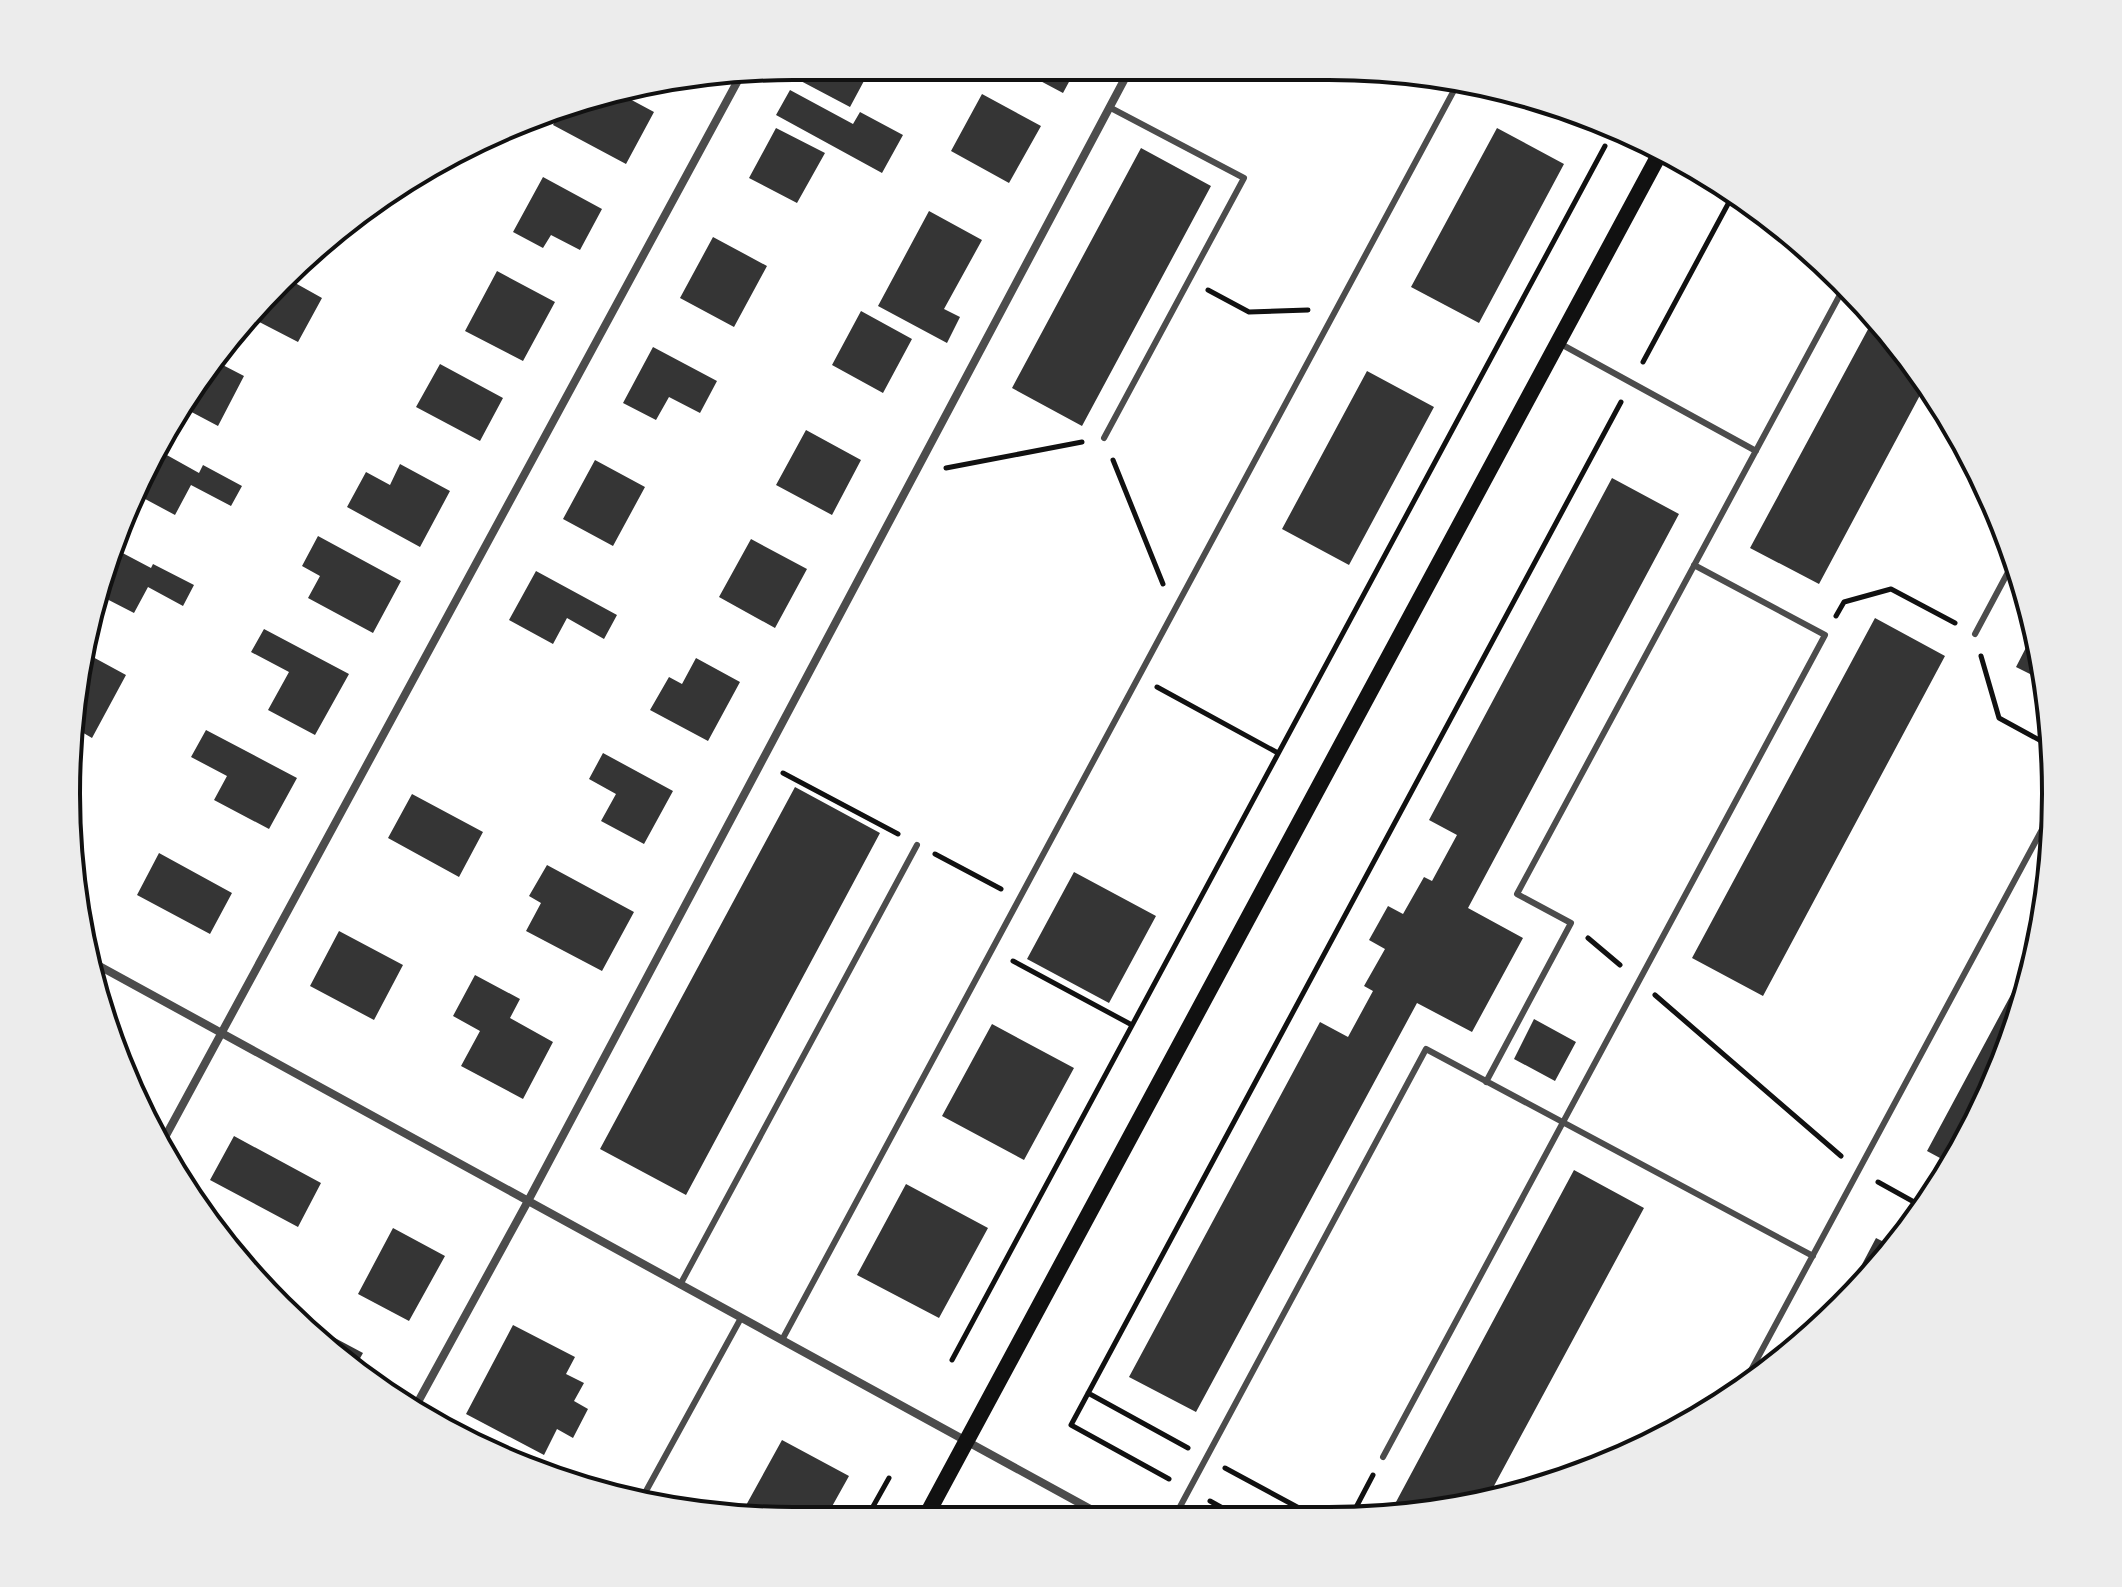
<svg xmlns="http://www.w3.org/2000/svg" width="2122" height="1587" font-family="'DM Sans',sans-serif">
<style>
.building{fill:#353535}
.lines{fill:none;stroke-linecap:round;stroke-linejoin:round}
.path{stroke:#111;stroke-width:5}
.service{stroke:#4c4c4c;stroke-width:6}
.minor{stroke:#4c4c4c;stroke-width:8}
.secondary{stroke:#111;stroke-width:16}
.rim{fill:none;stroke:#111;stroke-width:4}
</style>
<rect width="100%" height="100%" fill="#fff"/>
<path class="building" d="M804,66h68l-22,41 -53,-28z
M1014,67h63l-14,26z
M613,90l41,22 -28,52 -73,-39 8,-16z
M790,90l63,34 7,-12 43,23 -21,38 -106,-58z
M982,94l59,32 -32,57 -58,-32z
M776,128l49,25 -28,50 -48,-25z
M1497,128l67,36 -85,159 -68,-36z
M1141,148l70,38 -129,240 -70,-38z
M543,177l59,32 -22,41 -29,-15 -8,13 -30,-16z
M929,211l53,29 -38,69 16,8 -13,26 -69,-37z
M713,237l54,29 -33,61 -54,-29z
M497,271l58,31 -32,59 -58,-30z
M288,279l34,19 -24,44 -52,-27z
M861,311l51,28 -29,54 -51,-28z
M1873,320l33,31 20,33 -107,200 -69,-36z
M653,347l64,34 -17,32 -31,-16 -13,23 -33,-17z
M215,361l29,15 -26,50 -34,-18z
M440,364l63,34 -23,43 -64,-34z
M1367,371l67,36 -85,158 -67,-36z
M806,430l55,30 -29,55 -56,-30z
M156,449l43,24 4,-8 39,21 -11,20 -40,-21 -16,30 -41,-22 7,-22z
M595,460l50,27 -32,59 -50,-27z
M400,464l50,27 -30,56 -73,-40 19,-35 24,13z
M1612,478l67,36 -211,394 55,30 -51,94 -55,-29 -221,409 -67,-35 191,-355 28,15 25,-46 -9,-5 21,-37 -16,-9 19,-34 15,8 21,-37 8,4 25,-46 -28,-15z
M318,536l83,45 -28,52 -65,-35 12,-22 -18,-10z
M751,539l56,30 -32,59 -56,-31z
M115,549l36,19 2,-4 41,21 -11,21 -35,-19 -14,26 -35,-18z
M536,571l81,44 -13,24 -37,-21 -14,26 -44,-24z
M1875,618l70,38 -182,340 -71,-38z
M264,629l85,45 -34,61 -47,-25 21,-38 -38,-20z
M2035,630l9,51 -28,-14z
M80,650l46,25 -34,63 -17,-10z
M696,658l44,24 -32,59 -58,-31 19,-33 13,7z
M206,730l91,48 -28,51 -55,-29 13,-24 -36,-19z
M603,753l70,38 -29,53 -43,-23 15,-27 -27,-15z
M795,787l85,46 -194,362 -86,-46z
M412,794l71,38 -24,45 -71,-39z
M159,853l73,40 -22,41 -73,-39z
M547,865l87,47 -32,59 -76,-40 15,-28 -12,-7z
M1074,872l82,44 -47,87 -82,-44z
M339,931l64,34 -29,55 -64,-34z
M2034,952l-17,76 -64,137 -26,-14z
M475,975l45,24 -10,19 43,24 -30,57 -62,-33 19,-35 -27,-15z
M1534,1019l42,23 -21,39 -41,-22z
M992,1024l82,44 -50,92 -82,-44z
M234,1136l87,47 -23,44 -88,-47z
M1574,1170l70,38 -156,289 -64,18h-35z
M906,1184l82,44 -49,90 -82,-43z
M203,1212l23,12 -7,15 -3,-3z
M393,1228l52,28 -36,65 -51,-27z
M1876,1238l18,9 -19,27 -35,32z
M288,1313l75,40 -9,16 -40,-28z
M513,1325l62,32 -9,17 18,9 -10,18 14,8 -15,29 -16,-9 -13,26 -78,-41z
M782,1440l67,36 -24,43 -86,-1z"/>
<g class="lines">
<path class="path" d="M1208,290l41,22 59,-2
M1643,362l92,-171
M1113,460l50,124
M946,468l136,-26
M1836,616l8,-14 47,-13 64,34
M1981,656l18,62 55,30
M1157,687l121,66
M783,773l115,61
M935,854l66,35
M1588,938l32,27
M1013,961l119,64
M1655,995l186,161
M1878,1182l45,25
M952,1360l653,-1214
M1088,1393l100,55
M1225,1468l87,47
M1169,1479l-98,-54 550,-1023
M1210,1501l27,15
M1352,1515l21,-40
M866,1519l23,-41"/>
<path class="service" d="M1559,343l197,108
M1104,438l140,-260 -135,-71
M1975,634l39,-73
M1486,1082l85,-159 -54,-29 325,-603
M680,1285l237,-440
M782,1340l677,-1259
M1742,1387l310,-576
M1383,1457l442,-822 -131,-70
M640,1502l101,-184
M1175,1516l251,-467 387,207"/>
<path class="minor" d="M92,962l1013,555
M164,1139l578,-1066
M413,1411l115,-210 603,-1134"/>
<path class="secondary" d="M925,1518l734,-1363"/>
</g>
<path d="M0 0H2122V1587H0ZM793 80H1329A713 713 0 0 1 2042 793V794A713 713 0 0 1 1329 1507H793A713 713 0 0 1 80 794V793A713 713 0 0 1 793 80Z" fill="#ececec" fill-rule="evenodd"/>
<path class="rim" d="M793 80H1329A713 713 0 0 1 2042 793V794A713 713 0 0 1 1329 1507H793A713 713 0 0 1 80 794V793A713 713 0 0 1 793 80Z"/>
</svg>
